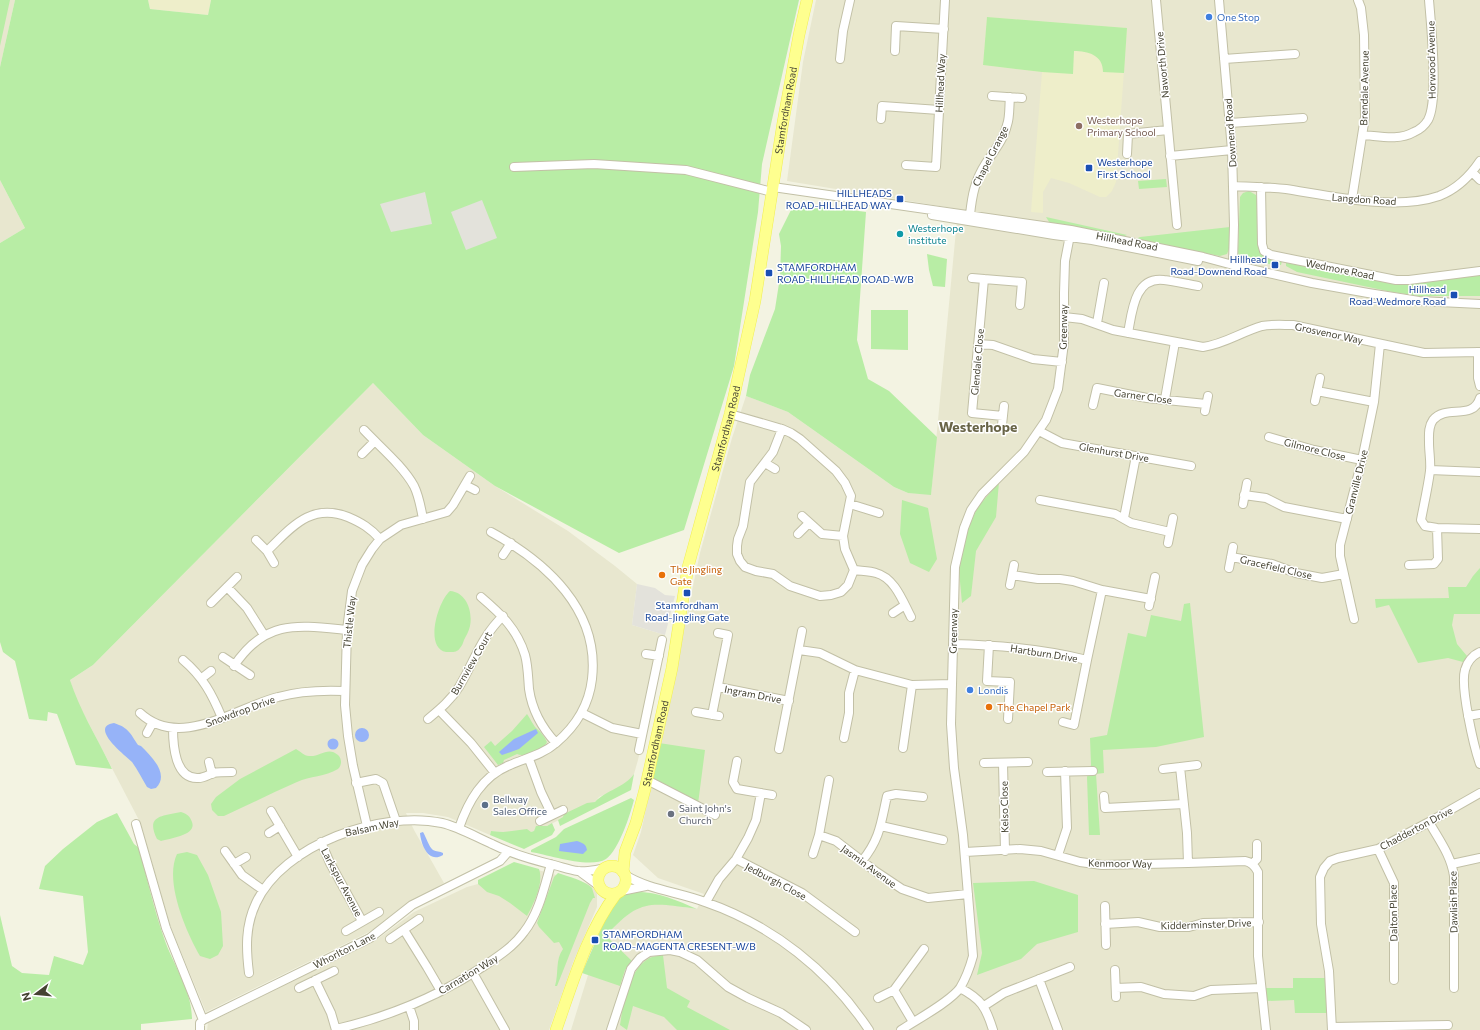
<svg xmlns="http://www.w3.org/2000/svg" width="1480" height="1030" font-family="Commissioner,sans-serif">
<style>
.residential{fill:#e8e7cf}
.education{fill:#eeeeca}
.green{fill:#b8eda5}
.parking{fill:#e3e2db}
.water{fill:#96b3f8}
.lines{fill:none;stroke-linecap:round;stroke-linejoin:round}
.minor-casing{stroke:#c2c0a6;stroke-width:10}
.major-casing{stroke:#f1ef52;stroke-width:12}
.minor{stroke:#fff;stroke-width:8}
.major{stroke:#feff8f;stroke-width:11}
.shop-dot{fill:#3f7fe0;stroke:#fff;stroke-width:1.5}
.education-dot{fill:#8d6e63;stroke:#fff;stroke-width:1.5}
.transit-dot{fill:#1a4fb4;stroke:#fff;stroke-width:1.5}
.culture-dot{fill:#0f9aa8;stroke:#fff;stroke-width:1.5}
.food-dot{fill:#e8710a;stroke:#fff;stroke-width:1.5}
.service-dot{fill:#5c6f8a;stroke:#fff;stroke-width:1.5}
.worship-dot{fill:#6b7280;stroke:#fff;stroke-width:1.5}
.labels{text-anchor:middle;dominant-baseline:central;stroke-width:3;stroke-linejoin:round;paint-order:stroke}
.shop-label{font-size:10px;fill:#366cbe;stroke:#fff;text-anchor:start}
.street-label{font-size:10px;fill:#454332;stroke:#fff}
.education-label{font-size:10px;fill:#785e54;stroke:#fff;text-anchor:start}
.transit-label{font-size:10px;fill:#164399;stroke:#fff;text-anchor:start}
.culture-label{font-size:10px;fill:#0d838f;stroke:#fff;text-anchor:start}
.food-label{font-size:10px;fill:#c56008;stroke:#fff;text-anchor:start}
.service-label{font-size:10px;fill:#4e5e75;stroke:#fff;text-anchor:start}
.worship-label{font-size:10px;fill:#5b616d;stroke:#fff;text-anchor:start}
.district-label{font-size:14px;font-weight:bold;fill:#696548;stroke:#fff}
</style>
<rect width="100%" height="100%" fill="#f3f3e2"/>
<path class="residential" d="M0,0h15l-15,67z
M816,0h664v1030h-909l17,-55 18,-39 10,-11 13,-12 13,-7 10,-2h12l33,5 7,-15 -46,-16 -25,-23 8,-23 59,-279 32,-115 14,-42 42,16 106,75 14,6 23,1 27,-285 -171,-28 16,-119z
M0,180l25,48 -25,15z
M373,383l50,52 72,51 73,45 47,35 22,18 -5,41 33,10v1l-27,124 -4,14 -2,4 -12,9 -21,10 -4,5 -48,24h-10l-3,5 -3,1h-28l-12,-1 -1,4 -42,-18 -25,-4h-17l8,17 30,53 -45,26 -23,19 -13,7 -157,77 -35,-84 -30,-104 -65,-125 -6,-19 23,-15z
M527,867l62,17 8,8v15l-23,53 -25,70h-342l1,-7 171,-85 35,-26 53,-25 11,-3 15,-9z"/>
<path class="education" d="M148,0h63l-3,15 -58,-6z
M987,17l140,11 -11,154 -4,9 -6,6h-6l-31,-14 -18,-5 -8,14v21l-12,-1 11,-140 -59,-7z"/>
<path class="green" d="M0,0h10l-10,46z
M15,0h133l2,9 58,6 3,-15h588l-37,164 -4,48 -24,154 -50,164 -65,23 -124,-67 -72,-51 -50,-52 -280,282 -23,15c10,31 28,59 42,89l-36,-4 -19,-51 -9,-2 -1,9 -18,-2 -14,-58 -12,-9 -3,-10v-399l25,-15 -25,-48v-113z
M987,17l140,11 -3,45 -21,-1c0,-17 -15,-21 -29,-21l-1,23 -31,-2 -59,-7z
M1166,179l1,8 -28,2 -1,-8z
M1249,191l7,4 3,8 1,49 5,5 17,4 -1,4 -38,-3 -4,-4 -1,-6 2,-55 3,-4z
M806,204l60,8 -9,128 11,39 21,12 48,46 -6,58 -23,-2 -14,-6 -106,-75 -42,-16 4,-21 25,-66 5,-32 1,-31 -2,-12 12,-24z
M1046,217l81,18 -5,2 -71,-12z
M1230,227l-1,22 -2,5 -7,2 -86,-16 6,-3z
M927,254l20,5 -2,28 -12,-1 -4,-16z
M1286,262l107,21 87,-8v21h-61l-27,-4 -95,-20 -11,-6z
M871,310h37v40l-37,-1z
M999,482l-3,35 -20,34 -5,45 -9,7 -3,-32 7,-37 11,-26z
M902,500l26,8 9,51 -8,13 -19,-9 -10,-29z
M1480,568v46h-26l-2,11 5,19 10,12 -4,6 -15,-4 -30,5 -29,-58 -13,3 -1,-9 74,-1 -1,-11h18l7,-11z
M450,591c16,1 23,20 20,35 -1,5 -4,10 -6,14 -1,3 -2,6 -4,8 -3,5 -9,4 -14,4 -22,-4 -8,-51 4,-61z
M1190,603l14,134 -48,10 -53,3 1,23 -8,1 4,61h-11l-2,-58 4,-12 -1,-27 17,-3 21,-102 18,4 5,-22 30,6 3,-17z
M527,714c3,4 6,11 9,14 5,4 8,8 11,14l-1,2c-7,6 -21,14 -29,10l-13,6 -1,3 -5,2 -14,-18 7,-6 4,5 17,-15z
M659,743l46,7 -7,54 -43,-22 -3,-5z
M296,749c4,2 8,7 13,7 11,1 19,-10 29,-1 4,4 4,10 0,14 -13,8 -28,7 -41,13 -25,11 -49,23 -73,34h-6l-6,-6 -1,-6 5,-7 24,-18z
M634,774l-3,16 -71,36 -2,-6 5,-3 1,-3 23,-11 8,-1c11,-12 29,-14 39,-28z
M631,798l3,2c-4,15 -15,50 -28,59 -16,10 -57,-4 -75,-7v-2l25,-13 8,-8z
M181,812c6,2 9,4 11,10 5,13 -21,16 -31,19l-4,-2c-12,-24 6,-23 24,-27z
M117,813l17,31 5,4c8,30 15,61 25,90 9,27 28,52 28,81l-51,5v6h-141v-115l12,51 10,7 27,2 5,-19 29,9 5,-13 -5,-56 -44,-7 6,-23 18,-17 34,-27z
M552,823l3,7 -3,5 -28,14 -34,-14 1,-4 12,1 24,-3 4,3 3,-1 2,-5h11z
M187,852l10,3 11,20 13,37 2,34 -5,9 -8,4 -10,-3c-14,-24 -36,-75 -23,-102z
M514,862l25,7c5,14 -5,34 -12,47l-17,-13 -11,-7 -12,-4 -9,-8v-4z
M558,873c9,3 28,8 34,15 1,3 2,7 3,10h-2l-3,5 -33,83h-2c4,-13 0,-26 8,-37l-4,-7 -5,1 -15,-16 -2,-4 17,-46z
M1034,881l44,14v37l-41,12 -16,15 -44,16 5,-22 -9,-70z
M630,892c24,-2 46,8 67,17 -47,-6 -57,-11 -91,27l26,25 -7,9 -5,16 -38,-13 26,-60 10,-16z
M663,955l4,33 23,13 -3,6 43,23h-53l-13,-13 -31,-11 -6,24 -7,-5c3,-21 9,-55 28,-66 4,-3 10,-3 15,-4z
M1293,978h33l1,35h-32l-1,-13 -27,1 -1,-13h27z"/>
<path class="parking" d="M425,192l7,32 -41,8 -11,-28z
M482,200l15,38 -31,12 -15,-38z
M637,584l18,4 10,7 10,1 -10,39 -33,-10z"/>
<path class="water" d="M114,723c15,5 16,10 24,22l3,1c10,10 29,28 15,42l-5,1 -4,-2c-5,-8 -9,-17 -15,-25 -6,-6 -44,-35 -18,-39z
M355 735a7 7 0 1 1 14 0a7 7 0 1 1-14 0Z
M536,729l2,4 -19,16 -17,6 -3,-3 15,-13z
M327.5 744a5.5 5.5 0 1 1 11 0a5.5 5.5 0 1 1-11 0Z
M423,832c3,5 6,15 10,18 3,2 7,1 10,3v2c-15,9 -22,-11 -23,-22z
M577,841c6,2 9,3 10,9l-4,4 -24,-3 1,-7z"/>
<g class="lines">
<defs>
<path id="minor" d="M1156,0l21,225
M1219,0l13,150 2,75 -1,40
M895,51l1,-25 48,3
M840,59l3,-28 7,-31
M1224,59l71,-5
M992,96l30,2
M881,119l1,-13 57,4
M1230,123l73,-5
M1363,135c16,1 36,6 51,-3 5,-2 11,-7 14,-12 11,-20 3,-95 1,-120
M1127,154l1,-20 40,-4
M1170,156l62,-6
M906,165l30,2 9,-167
M514,167l80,-3 92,6 86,22
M1472,172l8,8
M1234,186c17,1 35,1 52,3 44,7 110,22 153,7 18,-7 31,-20 41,-35
M773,187l298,43 132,27 30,8 79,18 56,10 51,8 61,3
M1261,187l1,57 2,7 7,4 125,25h13l71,-9
M1352,199l13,-82 -1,-82 -3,-27 -3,-8
M932,215l122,20 38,5 106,21
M970,215c2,-20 5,-35 16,-52 8,-12 18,-24 21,-38 3,-8 2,-19 3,-28
M972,278l12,1
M1064,317l18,2 31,11 90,17c22,-3 38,-15 59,-21 10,-2 21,-1 31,-1l131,28 56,-1
M1097,323l7,-40
M1128,333c4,-20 6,-57 36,-53 11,1 22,4 34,6
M978,344l15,1 40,14 29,3
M1478,352v26l2,8
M1317,391l57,11
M1480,398c-7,23 -34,6 -47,22 -5,7 -4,15 -4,23 0,9 2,19 1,28 -2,16 -6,33 -9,49l4,6 12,2 43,1
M1165,399l10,-57
M1315,401l5,-23
M1093,405l4,-17 50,10 59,6
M1205,411l3,-15
M730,414l52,15 9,4 9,6 36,32 9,12 6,13 -8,40 2,13 9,21 -6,15 -7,7 -10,3 -11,1 -30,-10 -17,-12 -17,-3 -11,-4 -5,-6 -3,-7v-8l1,-7 5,-13 7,-44 23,-30 9,-23
M1003,416l-31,-3 12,-134 38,3 -2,23
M1002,425l2,-19
M364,430c16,17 39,36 50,56 5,10 7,22 9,33
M1039,431l23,12 129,23
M1269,437l45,13 48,10
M362,454l13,-13
M765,463l10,6
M1430,470l50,2
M465,485l10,5
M1244,495l22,3 18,9 63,12
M1040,500l75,14 16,9 39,9
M850,504l29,9
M1243,504l4,-21
M802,516l20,18 21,2
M1124,518l12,-62
M798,534l11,-11
M256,540l11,11 7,12
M1168,543l5,-25
M267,551c24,-23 44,-49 81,-34 14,6 22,11 32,22
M503,555l8,-12
M1231,557l41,7 24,9 26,5 22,-4
M1409,565l25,-1 4,-5 -1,-31
M1229,568l4,-21
M854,570c7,1 16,1 22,3 19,5 27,29 35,44
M1012,575l26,4h22l13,2 29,9 49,9
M1010,585l4,-20
M227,587l20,21 17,27
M481,597c20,17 36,32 44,58 3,11 3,22 4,34 3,21 13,39 27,54
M211,603l26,-26
M1149,606l6,-29
M893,613l12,-8
M1354,619l-14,-63v-11l22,-85 12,-58 6,-58
M953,644c45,1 90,5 134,16l15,-70
M989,645l-2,36 23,1 -2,37
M799,650l21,3 35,17 57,15 40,-1
M1480,652c-7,3 -13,10 -15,18 -5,17 9,77 15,94
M646,654l13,2
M223,657l27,18
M183,660c20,17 29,34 39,58
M234,666c31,-47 64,-41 113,-36
M202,678l9,-7
M718,687l71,14
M439,710l32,33 24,30
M696,712l23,4
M140,713c40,37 95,-5 138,-16 21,-6 44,-7 67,-6
M582,713l30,15 30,6
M712,715l16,-80 -10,-2
M1468,716l12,-2
M428,719c12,-10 23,-19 31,-32 15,-25 22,-50 44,-71
M1063,722l11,3 13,-65
M173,728c0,17 2,51 25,50 6,0 10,-3 15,-5 6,-1 13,-1 19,-1
M147,733l6,-11
M844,738l5,-25v-20l6,-23
M903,748l9,-63
M779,749l23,-118
M639,750l23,-110
M529,759l12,33 11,23
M737,761l-4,21 4,7 35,6
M209,762l3,12
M984,763l44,-1
M1003,763l2,88
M1180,767l7,66 1,30
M1163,769l34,-4
M1047,772l46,-1
M647,780l68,35
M356,783l20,-4 7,4 13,38
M1104,796l1,12 79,-4
M271,811l27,46
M540,821l23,-11
M1429,822c10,18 22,33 25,54v112
M136,824l30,104 37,92
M367,826l-14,-60 -5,-30 -3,-31 2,-75 5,-39 10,-26 10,-16 8,-10 21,-14 46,-13 6,-7 17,-29
M881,826l62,14
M459,828c9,-26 23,-52 51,-63 16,-7 32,-10 46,-22 20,-17 33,-38 36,-64 8,-69 -46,-117 -101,-147
M269,833l11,-7
M819,835l17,6 39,30 27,18 26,9 40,-4
M321,842l9,21 32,58
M1378,849l16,34v97
M225,851l17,24 21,15
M965,852l55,-3 21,2 39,11 22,3 86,-2 57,-2c6,1 10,5 13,11v84l8,74
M813,854l6,-19 10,-55
M1058,855l9,-27 -2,-57
M736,859l66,34 53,39
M862,861c18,-22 19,-38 25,-65l9,-2 27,3
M234,864l12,-7
M1252,864l5,-5v-15
M1452,864l28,-6
M579,871l19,14
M625,875c24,15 54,17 80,27 67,23 125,69 164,128
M621,891l25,-5
M706,902l13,-23 17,-20 12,-21 8,-18 5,-27
M1105,906l1,39
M1105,924l33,-2 22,5h29l14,-4 56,-1
M404,930l23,37 14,24
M346,931l33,-19
M390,939l29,-20
M1115,970l1,27
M249,973c-3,-24 -4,-47 7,-70 27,-59 126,-93 186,-80 17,4 34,14 50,21 20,10 41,16 62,21 8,2 16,5 24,6 8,1 16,-1 24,-2
M473,973l32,57
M1039,979l19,51
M315,980l16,33 5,17
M299,988l35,-17
M960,988c21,11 26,19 33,42
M1116,988l25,-1 23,7 30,2 17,-6 50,-2
M894,990l19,32
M878,998l16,-8 30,-41
M409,1006l5,15v9
M984,1006l20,-13 66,-26
M1332,1027l116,-2
M336,1029c52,-12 103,-33 148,-63 15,-10 29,-19 40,-34 15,-19 20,-44 27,-68
M200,1030v-7l3,-3 167,-82 42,-33 88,-44 8,-9
M611,1030l20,-61 9,-11 9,-6 21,-2 10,2 17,8 31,27 20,11 33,15 25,17
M901,1030c15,-10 49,-28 59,-42 6,-10 10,-21 13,-32l-10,-121 -9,-67 -3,-44 4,-157 9,-39 7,-18 11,-16 42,-42 22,-32 12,-31 6,-46v-50l1,-32 6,-31
M1332,1030l-3,-59 -8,-47 -1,-47 4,-9 6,-7 8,-3 40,-9 51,-27 51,-29"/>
<g id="major">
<circle cx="612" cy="880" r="14"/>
<path id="s1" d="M623,872l2,-20 11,-29 9,-34 27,-121 16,-101 42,-153 25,-113 28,-179 16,-87 8,-35"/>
<path d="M556,1030c16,-45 31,-98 60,-136"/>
</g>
</defs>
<use href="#minor" class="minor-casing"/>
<use href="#major" class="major-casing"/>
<use href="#minor" class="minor"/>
<use href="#major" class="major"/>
</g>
<g class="shop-dot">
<circle cx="1209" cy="17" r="4"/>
<circle cx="970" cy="690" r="4"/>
</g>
<circle class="education-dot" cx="1079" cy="126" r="4"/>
<g class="transit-dot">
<rect x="1085" y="164" width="8" height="8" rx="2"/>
<rect x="896" y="195" width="8" height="8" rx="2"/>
<rect x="1271" y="261" width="8" height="8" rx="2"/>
<rect x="765" y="269" width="8" height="8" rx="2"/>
<rect x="1450" y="291" width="8" height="8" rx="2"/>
<rect x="683" y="589" width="8" height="8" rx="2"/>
<rect x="591" y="936" width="8" height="8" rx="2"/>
</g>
<circle class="culture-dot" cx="900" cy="234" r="4"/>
<g class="food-dot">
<circle cx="662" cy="575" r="4"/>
<circle cx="989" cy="707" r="4"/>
</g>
<circle class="service-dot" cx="485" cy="805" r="4"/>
<circle class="worship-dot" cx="671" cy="814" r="4"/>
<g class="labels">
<g class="shop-label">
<text x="1217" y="17">One Stop</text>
<text x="978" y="690">Londis</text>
</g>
<g class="street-label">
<text transform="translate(1431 60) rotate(-91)">Horwood Avenue</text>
<text transform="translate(1162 65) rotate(-95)">Naworth Drive</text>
<text transform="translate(940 83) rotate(-87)">Hillhead Way</text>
<text transform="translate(1364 88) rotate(-89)">Brendale Avenue</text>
<text stroke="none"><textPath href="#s1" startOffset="780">Stamfordham Road</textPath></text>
<text transform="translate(1230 133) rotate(-94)">Downend Road</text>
<text transform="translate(990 156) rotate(-63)">Chapel Grange</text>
<text transform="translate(1364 199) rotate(4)">Langdon Road</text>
<text transform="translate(1127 241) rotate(11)">Hillhead Road</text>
<text transform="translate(1340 269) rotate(11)">Wedmore Road</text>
<text transform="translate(1063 327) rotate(-89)">Greenway</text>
<text transform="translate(1329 333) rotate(12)">Grosvenor Way</text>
<text transform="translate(977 362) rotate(-85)">Glendale Close</text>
<text transform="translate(1143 396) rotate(8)">Garner Close</text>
<text stroke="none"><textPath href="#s1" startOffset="456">Stamfordham Road</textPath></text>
<text transform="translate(1315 449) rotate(14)">Gilmore Close</text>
<text transform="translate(1114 452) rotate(10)">Glenhurst Drive</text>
<text transform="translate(1356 482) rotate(-76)">Granville Drive</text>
<text transform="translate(1276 567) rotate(13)">Gracefield Close</text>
<text transform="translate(349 622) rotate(-84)">Thistle Way</text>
<text transform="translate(953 631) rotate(-89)">Greenway</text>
<text transform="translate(1044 653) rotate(9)">Hartburn Drive</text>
<text transform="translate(471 663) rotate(-60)">Burnview Court</text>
<text transform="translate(753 694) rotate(11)">Ingram Drive</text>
<text transform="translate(240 711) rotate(-20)">Snowdrop Drive</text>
<text stroke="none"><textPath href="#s1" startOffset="133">Stamfordham Road</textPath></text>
<text transform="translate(1004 807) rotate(-91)">Kelso Close</text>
<text transform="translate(372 827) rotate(-12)">Balsam Way</text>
<text transform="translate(1416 828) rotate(-28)">Chadderton Drive</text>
<text transform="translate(1120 863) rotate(1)">Kenmoor Way</text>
<text transform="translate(869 866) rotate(36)">Jasmin Avenue</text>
<text transform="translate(776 881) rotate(28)">Jedburgh Close</text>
<text transform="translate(342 882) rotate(62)">Larkspur Avenue</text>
<text transform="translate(1453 902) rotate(-91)">Dawlish Place</text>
<text transform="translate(1393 913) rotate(-91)">Dalton Place</text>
<text transform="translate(1206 924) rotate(-2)">Kidderminster Drive</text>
<text transform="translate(344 950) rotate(-27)">Whorlton Lane</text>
<text transform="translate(468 974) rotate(-31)">Carnation Way</text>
</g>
<g class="education-label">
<text x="1087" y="120">Westerhope<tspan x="1087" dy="12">Primary School</tspan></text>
</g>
<g class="transit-label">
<text x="1097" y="162">Westerhope<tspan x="1097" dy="12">First School</tspan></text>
<text x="892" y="193" text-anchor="end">HILLHEADS<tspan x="892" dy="12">ROAD-HILLHEAD WAY</tspan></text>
<text x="1267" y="259" text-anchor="end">Hillhead<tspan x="1267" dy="12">Road-Downend Road</tspan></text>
<text x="777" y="267">STAMFORDHAM<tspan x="777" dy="12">ROAD-HILLHEAD ROAD-W/B</tspan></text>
<text x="1446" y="289" text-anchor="end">Hillhead<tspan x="1446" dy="12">Road-Wedmore Road</tspan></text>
<text x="687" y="605" text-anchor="middle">Stamfordham<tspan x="687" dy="12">Road-Jingling Gate</tspan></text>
<text x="603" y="934">STAMFORDHAM<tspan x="603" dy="12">ROAD-MAGENTA CRESENT-W/B</tspan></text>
</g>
<g class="culture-label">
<text x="908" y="228">Westerhope<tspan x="908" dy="12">institute</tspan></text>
</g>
<g class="food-label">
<text x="670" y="569">The Jingling<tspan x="670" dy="12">Gate</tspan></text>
<text x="997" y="707">The Chapel Park</text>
</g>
<g class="service-label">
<text x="493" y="799">Bellway<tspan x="493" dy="12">Sales Office</tspan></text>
</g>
<g class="worship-label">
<text x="679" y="808">Saint John's<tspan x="679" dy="12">Church</tspan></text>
</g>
<g class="district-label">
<text x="978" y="426">Westerhope</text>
</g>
</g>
<g transform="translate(36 994) rotate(254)" stroke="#ffffff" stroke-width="3" paint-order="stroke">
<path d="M0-3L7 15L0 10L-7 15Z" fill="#454332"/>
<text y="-6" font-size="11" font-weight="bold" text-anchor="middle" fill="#454332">N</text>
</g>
</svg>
